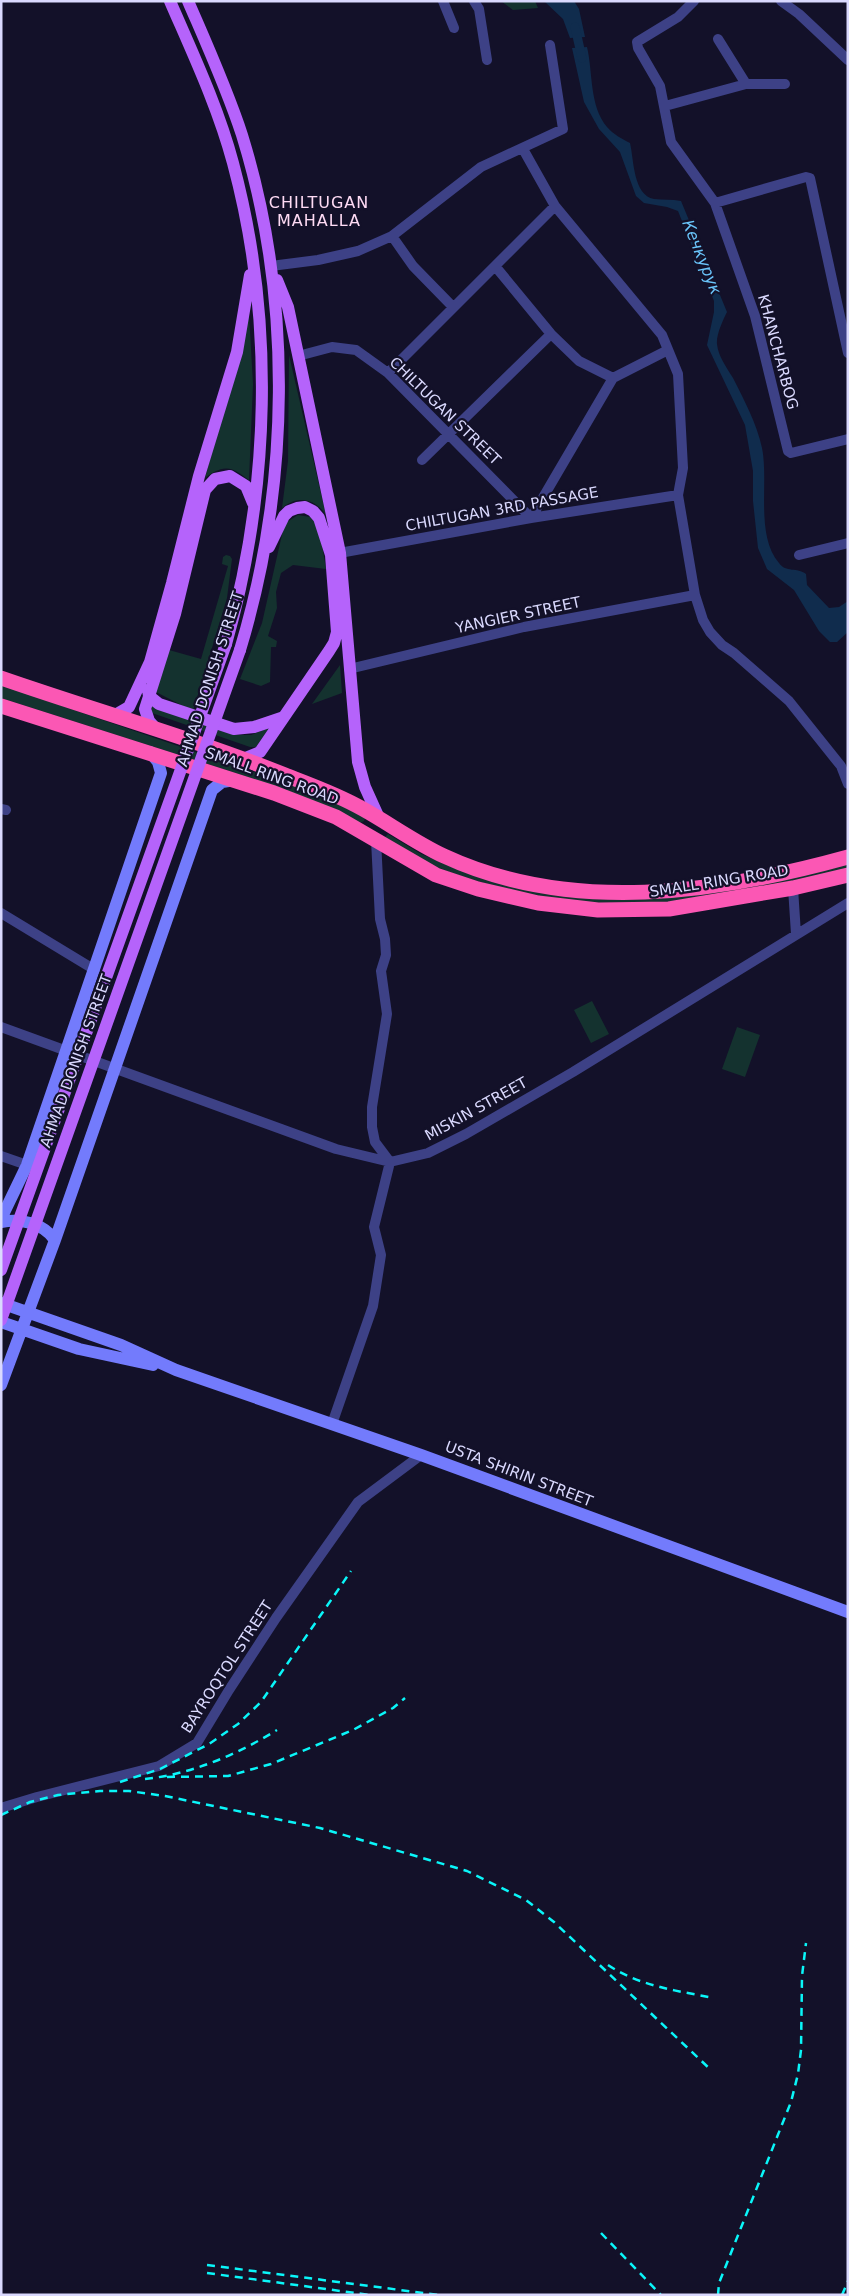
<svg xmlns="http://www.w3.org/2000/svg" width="849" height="2296" font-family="'DejaVu Sans',sans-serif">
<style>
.green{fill:#14322f}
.water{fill:#102c4d}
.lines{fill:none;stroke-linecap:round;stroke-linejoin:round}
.canal{stroke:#102c4d;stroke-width:9}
.street{stroke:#3d4186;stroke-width:10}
.secondary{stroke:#737bfc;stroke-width:12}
.primary{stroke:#b563fb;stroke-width:12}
.highway{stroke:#fb57b4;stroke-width:15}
.rail{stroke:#0af6f9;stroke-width:2.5;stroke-dasharray:8 6;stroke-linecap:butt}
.primary-bridge{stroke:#b563fb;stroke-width:12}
.labels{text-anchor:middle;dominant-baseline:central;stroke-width:4.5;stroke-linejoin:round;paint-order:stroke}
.street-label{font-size:15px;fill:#dad9fe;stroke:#131129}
.neighbourhood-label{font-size:16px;letter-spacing:1px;fill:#fedbf4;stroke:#131129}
.water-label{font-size:16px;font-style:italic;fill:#6ac5fb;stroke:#131129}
</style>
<rect width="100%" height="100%" fill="#131129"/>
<path class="green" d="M501,1h34l3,7 -25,2z
M249,314l4,70 -4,96c-4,-2 -6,-5 -10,-7 -13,-9 -23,-3 -34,5z
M289,355l37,160c-11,-17 -29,-20 -44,-7l6,-47z
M298,515l12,2 9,10 7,42 -33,-4 -12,8 -5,19 1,16 -9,28 9,5 -1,6h-5l-1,35 -9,4 -21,-7 22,-56 21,-93 4,-8z
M226,555l4,1 2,3 -5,39 -34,113 -39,-20 15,-41 32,9 27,-93 -6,-2 1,-7z
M340,665l2,28 -30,11z
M1,685l331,114 33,19 -1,3 -4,2 -115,-47 -244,-78z
M151,703l6,6 78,26h16l18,-7 -13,19h-6l-98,-34z
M388,834l33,20 45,19 107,23 275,-33v5l-30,9 -137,25 -98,1 -71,-11 -63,-20 -19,-8 -45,-27z
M592,1001l17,33 -18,9 -17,-33z
M737,1027l23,8 -15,42 -23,-8z"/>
<path class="water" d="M544,1h30l5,8 6,28 -15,1 -7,-19z
M587,47c6,25 2,59 20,80 6,7 15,12 23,16 4,17 3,52 24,56 9,1 18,0 27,2l46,111c-4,8 -11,23 -10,32 1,12 10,24 16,34 11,22 24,46 29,70 7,34 -7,87 17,115 7,10 18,4 27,11l1,11 22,23 10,-1 9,-6v31l-11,10h-7l-11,-11 -25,-41 -27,-21 -9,-21 -5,-47v-30l-8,-46 -38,-80 7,-33v-11l-36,-90 -11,-4 -23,-4 -8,-7 -16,-44 -21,-23 -15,-27 -12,-54z"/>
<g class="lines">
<path class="canal" d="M575,27l7,31"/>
<path class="street" d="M443,1l11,27
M474,1l5,8 8,51
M694,1l-16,16 -41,25 1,6 22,38 11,56 44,61 40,113 33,135 3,2 57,-14
M781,1l18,13 49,46
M746,84h39
M665,106l81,-22 -28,-45
M523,149l32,57 107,129 16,39 5,94 -5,27 17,100 8,25 7,12 12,13 12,8 55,48 52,65 7,18
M715,203l91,-26 4,1 38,175
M392,236l21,30 40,41
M271,266l47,-6 40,-9 34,-15 89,-69 82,-38 -13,-84
M495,266l56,68 28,27 34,17
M298,356l34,-9 24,3 32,23 143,145 82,-140 55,-28
M388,373l167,-167
M422,460l129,-126
M334,554l197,-36 147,-23
M799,555l49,-12
M349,669l175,-42 171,-32
M1,809l5,1
M793,888l3,46
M1,913l94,57
M1,1027l335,122 54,13 38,-9 38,-19 107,-62 275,-169
M1,1156l26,9
M332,1424l41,-118 8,-51 -7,-28 16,-65 -15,-20 -3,-15v-20l15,-93 -6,-43 5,-16 -1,-16 -5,-20 -4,-79
M1,1808l36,-11 122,-31 38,-23 32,-53 47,-72 82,-116 63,-47"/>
<path class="secondary" d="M1,1219l26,-54 134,-392 -3,-11 -8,-10
M1,1222c20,-4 42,1 54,18
M1,1303l120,42 55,25 245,85 427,157
M1,1322l78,27 74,16
M1,1385l54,-145 157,-450 10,-8 13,-2"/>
<path class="primary" d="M170,1c23,53 48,106 63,162 42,156 37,327 -7,481
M188,1c19,44 39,88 54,134 51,165 48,350 -2,515
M277,280l11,27 52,246 18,209 7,25 14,31
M148,690l1,6 10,8 75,25 20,-2 30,-10
M109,714h8l12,-7 21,-45 22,-79 27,-107 38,-124 13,-77
M157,730l-8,-9 -4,-12 30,-95 30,-124 10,-11 15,-3 16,10 7,17
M243,759l17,-7 69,-101 5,-8 3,-11 -6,-77 -12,-37 -6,-7 -8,-4 -8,1 -8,3 -5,5 -15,31"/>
<path class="highway" d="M1,678c95,33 191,60 284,97 26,10 54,20 78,34 27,15 53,34 81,47 127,59 274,37 404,1
M1,706l273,87 62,24 100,58 42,14 60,14 60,7 71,-1 124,-21 55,-13"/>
<path class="rail" d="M167,1777l61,-1 43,-12 82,-34 40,-22 12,-10
M145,1779c47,-5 91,-24 132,-49
M120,1782l40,-13 49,-25 29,-20 23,-22 90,-131
M1,1815l29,-13 28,-7 42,-4h29l36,5 155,32 147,43 59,29 28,22 156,147
M608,1965c31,21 70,26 106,33
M601,2233l60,62
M207,2265l232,30
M207,2273l163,22
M718,2295l1,-12 72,-181 7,-28 3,-24 1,-74 4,-33
M842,2295l6,-14"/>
<path class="primary-bridge" d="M1,1270l225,-626
M1,1320l239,-670"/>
</g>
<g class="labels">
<g class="street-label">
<text transform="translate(778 352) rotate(75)">KHANCHARBOG</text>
<text transform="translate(445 411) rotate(44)">CHILTUGAN STREET</text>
<text transform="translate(502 509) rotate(-10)">CHILTUGAN 3RD PASSAGE</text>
<text transform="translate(518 615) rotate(-12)">YANGIER STREET</text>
<text transform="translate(210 679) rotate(-72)">AHMAD DONISH STREET</text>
<text transform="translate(272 776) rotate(20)">SMALL RING ROAD</text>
<text transform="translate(719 881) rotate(-9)">SMALL RING ROAD</text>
<text transform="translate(76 1061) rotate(-70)">AHMAD DONISH STREET</text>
<text transform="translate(476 1109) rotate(-29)">MISKIN STREET</text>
<text transform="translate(519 1474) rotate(21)">USTA SHIRIN STREET</text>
<text transform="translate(227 1667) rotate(-57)">BAYROQTOL STREET</text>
</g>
<g class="neighbourhood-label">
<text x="319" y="202">CHILTUGАN<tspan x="319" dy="18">MAHALLA</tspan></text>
</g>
<g class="water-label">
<text transform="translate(702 257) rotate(68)">Кечкурук</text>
</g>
</g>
<rect width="849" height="2296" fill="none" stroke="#dad9fe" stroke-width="5"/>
</svg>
